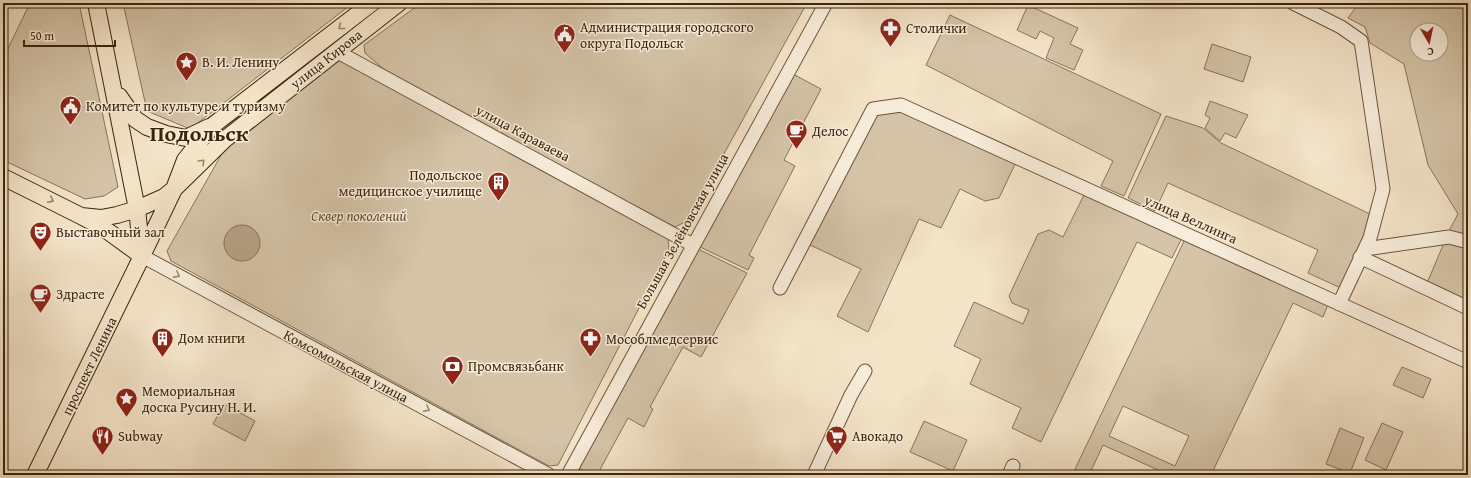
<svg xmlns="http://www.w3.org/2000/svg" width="1471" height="478" font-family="'Gentium Book Plus',serif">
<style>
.green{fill:#d5c4a8;stroke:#897459;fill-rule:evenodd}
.water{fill:#b6a387;stroke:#867155}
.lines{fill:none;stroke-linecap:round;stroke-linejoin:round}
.minor-casing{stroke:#6b553a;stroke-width:15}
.major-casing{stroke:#3d250a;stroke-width:18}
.minor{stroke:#f8eddb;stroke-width:13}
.major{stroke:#f4e4c8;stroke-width:16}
.oneway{stroke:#988469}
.oneway2{stroke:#9a8972}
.labels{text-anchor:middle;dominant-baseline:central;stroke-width:3;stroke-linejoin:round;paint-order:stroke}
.poi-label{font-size:14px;fill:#3d250a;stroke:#f8eddb;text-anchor:start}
.street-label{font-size:14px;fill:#3d250a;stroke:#f8eddb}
.park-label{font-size:14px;font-style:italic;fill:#634d32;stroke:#f8eddb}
.town-label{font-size:22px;font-weight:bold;fill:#3d250a;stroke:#f8eddb}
</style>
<rect width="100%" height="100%" fill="#f4e4c8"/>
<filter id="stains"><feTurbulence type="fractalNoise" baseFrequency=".005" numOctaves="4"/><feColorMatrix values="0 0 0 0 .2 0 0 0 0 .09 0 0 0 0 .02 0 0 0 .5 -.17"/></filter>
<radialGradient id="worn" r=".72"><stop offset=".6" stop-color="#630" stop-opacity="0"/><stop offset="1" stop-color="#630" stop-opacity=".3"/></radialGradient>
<path class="green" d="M30,3h49l39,184 -14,9 -19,3 -82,-39v-101z
M123,3h230l-163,126 -43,-18z
M421,3h386l-120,218 -12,6 -287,-154 -23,-20 -1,-8z
M1359,3h109v299l-41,-19 23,-54 8,-15 -30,-49 -24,-101 -34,-21 -5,-16 -17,-9zM1417,30h24v24h-24z
M1028,5l50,23 -8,16 13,6 -9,20 -28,-12 8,-20 -14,-7 -4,8 -19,-9z
M950,15l211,99 -37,82 -23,-10 12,-25 -187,-96z
M1212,44l39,13 -8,25 -39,-13z
M339,60l329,176 1,14 -111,215 -9,1 -378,-205 -4,-10 58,-103z
M791,73l30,16 -37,71 11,6 -46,89 5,3 -6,12 -52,-25z
M1210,101l38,14 -12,23 -11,-5 -5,8 -15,-13 5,-10 -5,-3z
M901,108l116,52 -18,38 -14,3 -25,-12 -19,39 -22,-9 -51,113 -31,-16 24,-47 -55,-26 68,-131z
M1166,116l37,12 18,15 151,72 -29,74 -35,-16 10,-23 -150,-67 -13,28 -27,-13z
M1086,191l97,45 -11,22 -35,-16 -96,200 -29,-14 9,-20 -51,-24 11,-25 -27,-13 20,-44 49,22 6,-14 -17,-7 -3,-7 29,-62 11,-4 14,7z
M1186,237l143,65 -6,15 -30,-14 -82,172h-42l-66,-30 -14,30h-2l-12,-6zM1123,406l66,30 -14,30 -66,-30z
M696,248l51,25 -46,84 -18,-10 -33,60 3,2 -9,18 -16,-9 -31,57h-5l-15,-8z
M1402,367l29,12 -8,19 -30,-13z
M224,404l31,17 -10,20 -32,-17z
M924,421l43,19 -14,31 -43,-19z
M1382,423l21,9 -17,38 -21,-10z
M1340,428l24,10 -14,35 -24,-9z"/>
<path class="water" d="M224 243a18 18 0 1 1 36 0a18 18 0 1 1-36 0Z"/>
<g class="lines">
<defs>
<path id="minor" d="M1293,3l48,24 20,14 22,148 -13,49 -31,66
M336,51l357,194
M1365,249l84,-12 19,5
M142,256l407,219
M1360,257l108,51
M780,288l93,-179 28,-4 567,257
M568,475l258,-472
M814,475l37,-80 14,-24
M1009,475l4,-9"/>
<path id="major" d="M96,3l41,206 5,47
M119,96l16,23 12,8 19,7 20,4 23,-11
M3,177l78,39 21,11 40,29
M81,216l20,2 16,-3 20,-6 27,-12 10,-8 50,-49 175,-137
M35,475l107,-219 32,-67 11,-29 27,-34 160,-123"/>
</defs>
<use href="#minor" class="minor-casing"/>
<use href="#major" class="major-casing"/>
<use href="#minor" class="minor"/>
<use href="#major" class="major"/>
</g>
<defs><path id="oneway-chevron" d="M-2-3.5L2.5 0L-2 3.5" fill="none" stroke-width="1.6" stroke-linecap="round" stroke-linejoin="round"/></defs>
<g class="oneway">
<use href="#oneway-chevron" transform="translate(341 27) rotate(142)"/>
<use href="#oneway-chevron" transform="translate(202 162) rotate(-45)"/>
<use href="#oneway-chevron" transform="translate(51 200) rotate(26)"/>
</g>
<g class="oneway2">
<use href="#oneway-chevron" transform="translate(177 275) rotate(28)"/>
<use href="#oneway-chevron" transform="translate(427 409) rotate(28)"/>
</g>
<defs>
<symbol id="pharmacy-pin" viewBox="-11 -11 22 30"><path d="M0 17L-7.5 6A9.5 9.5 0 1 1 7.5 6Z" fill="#8f2418" stroke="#f8eddb"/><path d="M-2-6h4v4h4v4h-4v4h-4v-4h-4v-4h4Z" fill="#fff"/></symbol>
<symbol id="civic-pin" viewBox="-11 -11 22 30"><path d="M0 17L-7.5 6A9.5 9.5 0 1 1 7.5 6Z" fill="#8f2418" stroke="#f8eddb"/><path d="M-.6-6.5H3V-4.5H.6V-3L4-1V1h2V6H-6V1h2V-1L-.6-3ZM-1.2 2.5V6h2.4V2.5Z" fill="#fff"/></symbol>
<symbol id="sight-pin" viewBox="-11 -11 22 30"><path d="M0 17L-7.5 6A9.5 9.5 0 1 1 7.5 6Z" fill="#8f2418" stroke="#f8eddb"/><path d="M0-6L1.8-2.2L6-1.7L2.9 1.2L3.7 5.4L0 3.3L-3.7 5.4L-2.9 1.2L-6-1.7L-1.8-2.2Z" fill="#fff"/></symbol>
<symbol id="cafe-pin" viewBox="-11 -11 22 30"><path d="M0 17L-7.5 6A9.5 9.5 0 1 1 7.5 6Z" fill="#8f2418" stroke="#f8eddb"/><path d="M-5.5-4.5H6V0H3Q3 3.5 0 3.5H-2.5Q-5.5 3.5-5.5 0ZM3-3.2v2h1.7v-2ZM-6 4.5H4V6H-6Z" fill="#fff"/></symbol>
<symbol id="building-pin" viewBox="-11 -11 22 30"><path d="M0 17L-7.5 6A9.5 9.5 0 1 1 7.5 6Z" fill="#8f2418" stroke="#f8eddb"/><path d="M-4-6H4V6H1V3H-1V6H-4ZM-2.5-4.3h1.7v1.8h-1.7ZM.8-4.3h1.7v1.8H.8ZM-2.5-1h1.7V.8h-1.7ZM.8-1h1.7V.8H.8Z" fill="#fff"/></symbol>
<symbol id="theatre-pin" viewBox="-11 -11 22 30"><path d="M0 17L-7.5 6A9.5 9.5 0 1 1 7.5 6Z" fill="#8f2418" stroke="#f8eddb"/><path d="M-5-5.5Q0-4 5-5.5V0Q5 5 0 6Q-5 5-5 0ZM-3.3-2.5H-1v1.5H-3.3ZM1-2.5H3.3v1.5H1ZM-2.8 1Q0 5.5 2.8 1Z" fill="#fff"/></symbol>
<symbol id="bank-pin" viewBox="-11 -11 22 30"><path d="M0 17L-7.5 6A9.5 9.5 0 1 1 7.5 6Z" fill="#8f2418" stroke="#f8eddb"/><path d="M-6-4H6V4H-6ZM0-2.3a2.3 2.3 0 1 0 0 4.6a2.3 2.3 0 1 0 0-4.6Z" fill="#fff"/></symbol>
<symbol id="restaurant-pin" viewBox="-11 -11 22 30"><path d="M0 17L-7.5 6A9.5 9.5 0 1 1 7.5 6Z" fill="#8f2418" stroke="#f8eddb"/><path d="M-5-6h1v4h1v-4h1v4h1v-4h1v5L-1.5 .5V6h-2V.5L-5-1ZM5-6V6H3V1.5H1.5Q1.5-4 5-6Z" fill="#fff"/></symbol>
<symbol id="supermarket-pin" viewBox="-11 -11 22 30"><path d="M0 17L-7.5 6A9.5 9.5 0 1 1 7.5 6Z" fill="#8f2418" stroke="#f8eddb"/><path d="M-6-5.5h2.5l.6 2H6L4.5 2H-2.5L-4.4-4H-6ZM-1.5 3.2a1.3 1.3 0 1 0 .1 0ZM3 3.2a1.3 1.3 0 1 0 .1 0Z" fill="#fff"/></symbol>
</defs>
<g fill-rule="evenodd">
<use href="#pharmacy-pin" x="878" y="16" width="25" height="34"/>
<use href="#civic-pin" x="552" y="22" width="25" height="34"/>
<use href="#sight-pin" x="174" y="50" width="25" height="34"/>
<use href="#civic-pin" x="58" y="94" width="25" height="34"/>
<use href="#cafe-pin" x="784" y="118" width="25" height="34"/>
<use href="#building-pin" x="486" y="170" width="25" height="34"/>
<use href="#theatre-pin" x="28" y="220" width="25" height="34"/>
<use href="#cafe-pin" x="28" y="282" width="25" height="34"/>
<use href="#building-pin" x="150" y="326" width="25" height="34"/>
<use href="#pharmacy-pin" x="578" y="326" width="25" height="34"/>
<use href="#bank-pin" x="440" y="354" width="25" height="34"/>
<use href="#sight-pin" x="114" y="386" width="25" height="34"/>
<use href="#restaurant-pin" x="90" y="424" width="25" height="34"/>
<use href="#supermarket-pin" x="824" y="424" width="25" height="34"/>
</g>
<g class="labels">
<g class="poi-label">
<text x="580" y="27">Администрация городского<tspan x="580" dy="16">округа Подольск</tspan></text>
<text x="906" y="28">Столички</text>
<text x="202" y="62">В. И. Ленину</text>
<text x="86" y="106">Комитет по культуре и туризму</text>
<text x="812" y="131">Делос</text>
<text x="482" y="175" text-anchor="end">Подольское<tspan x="482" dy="16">медицинское училище</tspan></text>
<text x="56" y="232">Выставочный зал</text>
<text x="56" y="294">Здрасте</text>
<text x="178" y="338">Дом книги</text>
<text x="606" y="339">Мособлмедсервис</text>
<text x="468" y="366">Промсвязьбанк</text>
<text x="142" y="391">Мемориальная<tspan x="142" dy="16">доска Русину Н. И.</tspan></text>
<text x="118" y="436">Subway</text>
<text x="852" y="436">Авокадо</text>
</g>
<g class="street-label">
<text transform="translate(326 59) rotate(-38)">улица Кирова</text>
<text transform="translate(523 133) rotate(28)">улица Караваева</text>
<text transform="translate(1191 219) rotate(24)">улица Веллинга</text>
<text transform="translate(682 231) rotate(-61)">Большая Зелёновская улица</text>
<text transform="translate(89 366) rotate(-64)">проспект Ленина</text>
<text transform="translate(346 366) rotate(28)">Комсомольская улица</text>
</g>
<g class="park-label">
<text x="359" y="216">Сквер поколений</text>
</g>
<g class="town-label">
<text x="199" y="133">Подольск</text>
</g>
</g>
<rect width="1471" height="478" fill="none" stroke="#f4e4c8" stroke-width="16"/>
<rect x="4" y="4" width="1463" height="470" fill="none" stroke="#3d250a" stroke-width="2"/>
<rect x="8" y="8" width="1455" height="462" fill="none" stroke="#3d250a"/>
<g transform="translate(1429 42) rotate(171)"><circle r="19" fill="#f8eddb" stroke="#ad9d87"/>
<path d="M0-3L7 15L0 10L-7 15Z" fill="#8f2418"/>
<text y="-6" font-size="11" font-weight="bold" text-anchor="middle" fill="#3d250a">С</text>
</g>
<path d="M24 40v6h91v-6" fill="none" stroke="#3d250a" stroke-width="2"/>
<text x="30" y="40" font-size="12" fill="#3d250a" stroke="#f8eddb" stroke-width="3" paint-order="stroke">50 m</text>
<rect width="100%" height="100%" filter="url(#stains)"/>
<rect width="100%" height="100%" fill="url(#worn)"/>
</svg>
